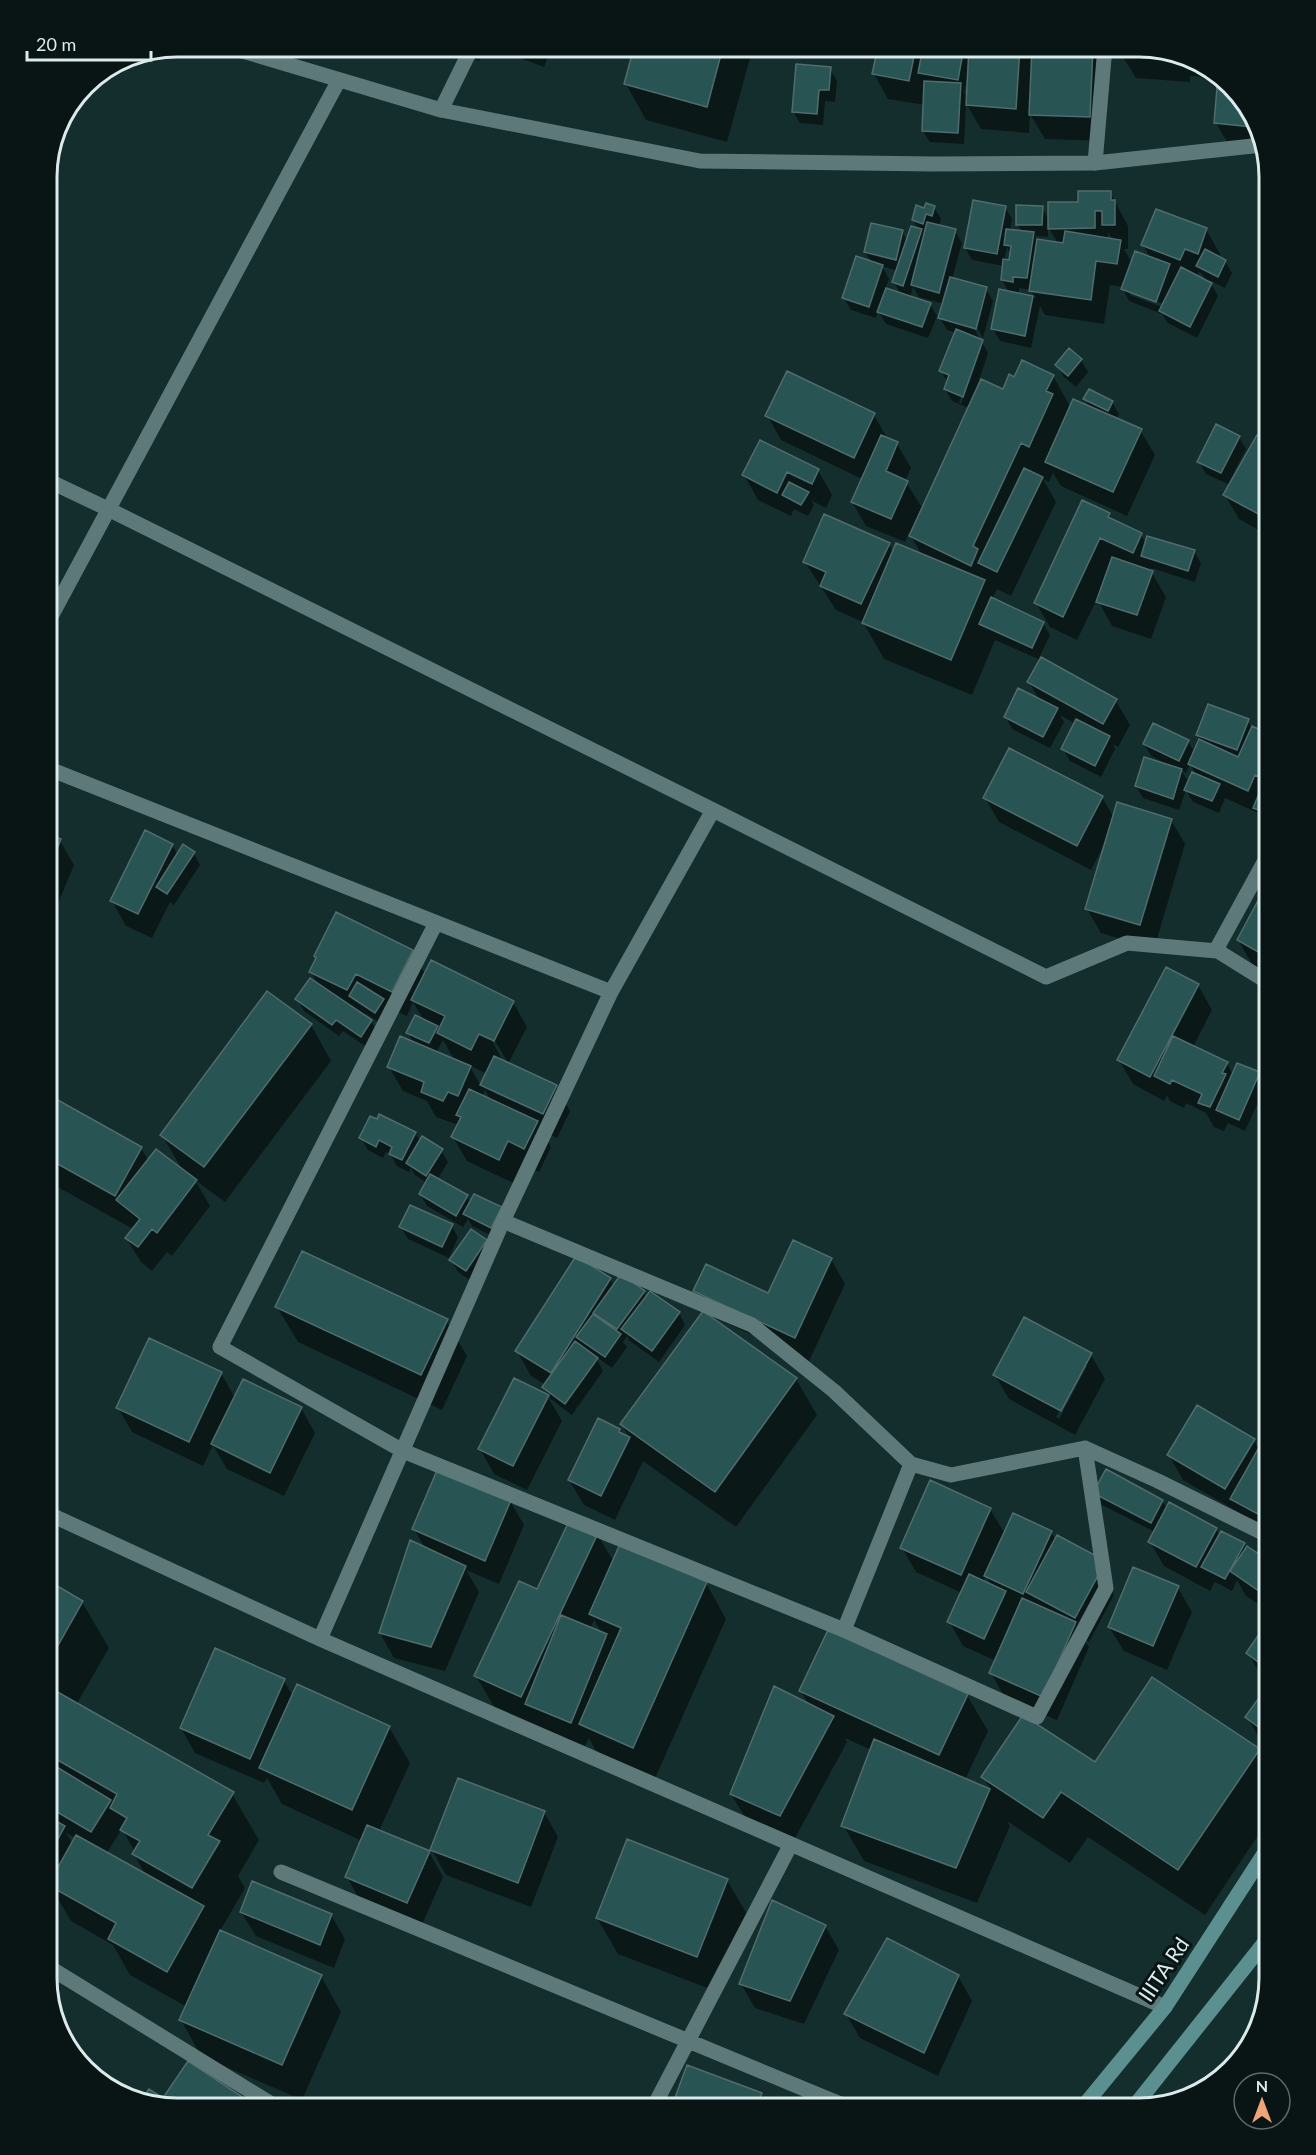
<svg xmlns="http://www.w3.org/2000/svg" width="1316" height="2155" font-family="Lato,sans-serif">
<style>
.shadow{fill:#0007;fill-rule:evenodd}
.building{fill:#295454;stroke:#506c6c;stroke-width:1.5}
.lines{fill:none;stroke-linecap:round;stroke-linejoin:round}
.minor{stroke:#5d7979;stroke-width:15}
.tertiary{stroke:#5d7979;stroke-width:15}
.secondary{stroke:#5c9090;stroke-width:15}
.labels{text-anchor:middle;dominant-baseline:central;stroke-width:6;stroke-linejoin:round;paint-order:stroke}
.street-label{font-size:21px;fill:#dbeaea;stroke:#091414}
.rim{fill:none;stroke:#dbeaea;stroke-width:3}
</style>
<rect width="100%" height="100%" fill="#142e2e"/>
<path class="shadow" d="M451,47h35l-7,14z
M510,47h40l1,2 -7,18 -29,-11z
M636,47h117l-26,95 -81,-22 -20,-36z
M879,47h90l2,2v-2h136l-4,94 -58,-2 -15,-25 -1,19 -48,-4 -15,-26 -2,41 -34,-2 -7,-11 2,-26 -37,-6 -14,-25zM967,79h2l-1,19 -4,-6z
M1117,47h31l64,22 44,50 7,31 -33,-3 -14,-24 3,-45 -29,-2v6l-54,-4z
M830,69l7,12 -2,21 -10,-1 -2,24 -23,-2 -7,-12z
M1110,192l18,34v23h-4l8,14 18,-5 -7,-13 63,-16 14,25 -1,4 6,3 7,12 -7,15 -16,-8 9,16 -21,42 -29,-15 -6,-9 -33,-13 -6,-12v-2l-13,-2 -6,39 -59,-9 -5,-9 -9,42 -31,-7 -7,-12 17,-36 -8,-13 2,-14 -32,-6 -7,-12 40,-41 7,12 -2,12 12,1 -5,-8 25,-17 7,13 31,-17zM1048,227l10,16 -21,-2 -2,-5 13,1zM1108,232l5,8 -5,-1zM1007,247l4,8 -1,6h-6zM1199,272l3,2 5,8 -10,-5zM1019,288l11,2 6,8 -17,-3zM1130,291l33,13 -1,3 -32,-12z
M934,207l7,12 -2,7 16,5 7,12 -10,36 34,10 7,12 -10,37 -10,-17 -2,2 17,30 -9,27 24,11 12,-12 38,-3 18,32h19l-5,-9 27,3 7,12 -3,6 24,10 15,25 -28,61 -66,-30 -8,-13 -4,9 -6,-3 13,23 -45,94 -14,-7 -4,8 3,5 47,21 7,12 -11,23 77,43 14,24 -12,22 -5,-3 2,5 -14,28 -31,-16 -7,-12 13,-25 -16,-9 4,7 -14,26 -38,-19 -6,-12 34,-16 -11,-19 12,-22 -46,-20 -23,55 -88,-36 -21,-37 -27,-12 -31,-48 84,-18 4,8 29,3 -13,-22 -4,9 -39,-16 -14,-24 10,-23 -81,-39 -14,-25h107l14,25 9,4 14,24 -6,13 18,28 46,-101 -17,-7 -7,-12 3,-6 -7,-12 15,-38 -9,-3 -7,-12 4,-14 -25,-7 -6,-10 -3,11 20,6 7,12 -9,22 -42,-14 -8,-13 -2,7 -25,-8 -7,-12 28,-35 -7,-11 37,-21 5,10 12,-11 -6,-10 12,-10zM882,266l16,5 -4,11 7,13 -16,-5 4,-11zM978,347h4l-21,57 -2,-1z
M1081,360l7,12 -12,15 -12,-10 -7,-12z
M1239,437l7,12 -18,35 -22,-10 -7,-12z
M1258,437l11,6v93l-30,-17 -14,-24z
M760,442l58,28 14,25 -6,13 -14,-7 2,4 -6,11 -14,-7 -3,7 -33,-16 -14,-25z
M1109,514l4,8 28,13 5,9 48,7 7,12 -6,19 -44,-14 -2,4 3,1 14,24 -15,42 -39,-13 -15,-27 -20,41 -27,-13 -14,-24z
M1247,721l5,7 17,8v87l-7,-4 -4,-6 -33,-15 -6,15 -26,-11 -7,-12 -7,20 -36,-12 -7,-12 33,-21 -18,-9 -7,-12 44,-3 7,12 5,-13 -2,-5zM1190,764l6,11 -7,8 -8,-13 5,3z
M1102,797l12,21 57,2 14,24 -31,105 -53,-16 -14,-24 18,-66 -14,27 -92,-48 -14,-24z
M47,835l13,6 14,24 -17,41 -10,-4z
M172,845l6,10 16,-2 6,12 -26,40 -4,-3 -18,36 -26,-12 -14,-25z
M1269,883v98l-10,-5 -21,-36z
M412,951l13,23 88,28 14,25 -19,37 48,23 14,24 -13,27 -16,-8 10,17 -12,25 -17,-7 -9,18 -46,-22 -14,-24 5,-12 -22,-8 -9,-16 -24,-10 -14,-24 25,-23 -6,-11 17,-11 -12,-20 -6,14 -20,-9 -5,17 -16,-10 -2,2 7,5 7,12 -10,15 -25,-17 -4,5 -35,-25 -7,-12 22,-13 -8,-14zM491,1034l17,29h-4l-15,-28zM443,1040l12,21 -19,-8zM469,1065l18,9 -6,12zM485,1090l6,11 -9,-4z
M1198,985l14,25 -19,37 34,16 6,12 26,-2 7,12 -21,46 -17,-8 -4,8 -10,-4 -8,-14 -20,-10 -2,5 -14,-7 -3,-6 -3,6 -31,-17 -14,-24z
M311,1025l20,36 -106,141 -30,-22 15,26 -38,50 -5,-4 -15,19 -11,-9 -15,-24 7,-9 -86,-48v-85l94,52 8,13 34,10 -21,-36z
M415,1133l6,9 20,8 7,12 -11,18 29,16 5,7 30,5 -3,31 -26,-13 -4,-7 -5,8 -36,-21 -7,-12 7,-11 -12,-8 -4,-7 -2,4 -12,-6 -7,-12 -4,-2 -3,6 -15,-8 -7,-12z
M451,1225l7,12 -9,21 -41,-19 -7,-12z
M486,1241l-13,41 -15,-10 -7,-12z
M831,1259l14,25 -36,77 -100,-46 -14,-24 74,4z
M610,1279l4,7 30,6 2,6 33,15 6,12 -26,37 -29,-21 -3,-5 -4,6 4,5 -15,21 -17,-12 8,15 -31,44 -24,-18 14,24 -35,69 -33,-16 -14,-25 35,-69 35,18 -6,-11 2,-2 -15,-9 -14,-25z
M277,1307l169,13 21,36 -25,54 -144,-68z
M703,1313l93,66 21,36 -81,112 -93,-66 -28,59 -31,-15 -15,-25 50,-50 3,5 8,4 -8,-14z
M1091,1355l14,24 -30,56 -66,-36 -14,-24zM1084,1366h3l-28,53 -3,-2z
M221,1373l14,25 66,10 14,25 -31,63 -57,-27 -14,-24 -10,21 -71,-34 -14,-24z
M1254,1440l5,10 4,-6 6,3v97l-16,-9 -13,-22 -57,-33 -14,-25z
M1095,1493l67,8 5,8 49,20 4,7 24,8 3,6 22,13v48l-23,-15 -9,-16 -5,11 -17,-9 -5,9 -46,-25 -14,-24 5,-10 -53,-27z
M510,1501l14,24 -25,59 -33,-14 13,22 -34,79 -51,-13 -14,-25 45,-85 -11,-19z
M990,1509l15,25 46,-2 5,8 43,19 14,25 -3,4 4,7 -25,47 -5,-3 5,8 -32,73 -52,-22 -14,-25 5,-12 -33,-15 -14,-25 13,-28 -46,-21 -14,-24zM986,1576l5,10 -8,-4z
M597,1534l17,28 92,21 20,36 -73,164 -52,-23 -12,-22 -4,8 -88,-34 -21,-36 62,-85zM594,1620l8,13 -12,-4z
M47,1582l35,20 27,46 -33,57 156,89 27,46 -21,36 7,12 -25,43 101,45 20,36 -39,88 -101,-44 -20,-36 6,-13 -57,-32 -17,-30 -42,-24 -16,-27 -8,-5zM122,1829l13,23 -1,2 12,22 -40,-22zM66,1833l10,5 -3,6z
M1178,1588l14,24 -25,58 -43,-19 -15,-24z
M1269,1623v132l-22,-38 21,-29 -20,-35z
M216,1650l68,31 9,15 96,31 21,36 -31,68 50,21 14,25 -22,50 -60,-25 -14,-25 15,-36 -80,-37 -15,-26 -3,5 -69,-30 -14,-25z
M801,1691l166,4 21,36 -23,49 27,11 -9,-14 112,-13 164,-14 10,19v50l-64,96 -117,-78 -18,26 -63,-42 3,5 -33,77 -113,-42 -21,-36 28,-75 -26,-12 2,4 -53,98 -48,-21 -15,-25 78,-89z
M544,1812l14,25 -27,70 -85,-32 -14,-25z
M727,1880l21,36 -30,76 -100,-38 -21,-36z
M241,1912l90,3 14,24 -11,29 -78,-32z
M825,1926l14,24 -35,74 -49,-16 -14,-24z
M958,1976l14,25 -34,75 -78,-38 -14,-24z
M149,2091l15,9 82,1 4,7h-81l-26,-8z
M761,2094l8,14h-94l-1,-2z"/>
<path class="building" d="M513,47h28l-3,9z
M634,47h89l-16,60 -83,-23z
M878,47h38l-7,34 -37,-7z
M923,47h41l-6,33 -40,-7z
M969,47h51l-4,62 -50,-4z
M1032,47h61l-3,70 -61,-2z
M796,64l35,3 -2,23h-10l-2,24 -25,-2z
M1218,76l35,40 -1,11 -38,-4z
M924,81l37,2 -3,50 -36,-2z
M1078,191h33v9h4v25h-13v-14h-7v17l-47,1v-27h30z
M973,200l33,6 -9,48 -33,-6z
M926,203l9,3 -3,10 -6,-2 -3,10 -11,-4 4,-15 8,3z
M1016,205l27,1 -1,19h-26z
M1156,209l51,19 -9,26 -13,-5 -5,11 -39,-15z
M927,222l29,7 -17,64 -28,-8z
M871,223l32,7 -7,30 -32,-8z
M911,226l11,3 -19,57 -11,-4z
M1006,229l28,3 -7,46 -14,-1v5l-12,-2 2,-21 6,1 2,-14 -7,-1z
M1065,231l56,9 -4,24 -21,-3 -5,39 -62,-9 8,-52 26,4z
M1205,249l21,11 -8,17 -22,-11z
M1135,251l35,13 -14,38 -35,-13z
M856,256l27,9 -14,42 -27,-9z
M1181,267l31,16 -22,44 -31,-16z
M950,277l37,10 -11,42 -38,-11z
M886,288l45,15 -9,24 -45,-15z
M999,289l34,7 -8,40 -34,-7z
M956,329l27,11 -20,57 -19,-8 5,-14 -10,-4z
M1069,348l13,11 -14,17 -13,-11z
M1022,360l32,15 -8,16 7,3 -24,53 -8,-4 -48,103 5,3 -7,17 -62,-30 72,-157 22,10 6,-15 5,3z
M787,371l88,42 -21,45 -89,-42z
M1089,389l24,12 -5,10 -25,-12z
M1073,399l69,30 -29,63 -68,-30z
M1216,424l24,12 -19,37 -24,-11z
M881,435l17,7 -12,29 22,10 -17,38 -40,-17z
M1257,435l12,7v64l-5,11 -41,-22z
M760,440l59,29 -7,15 -25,-12 -10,21 -35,-18z
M1024,468l19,9 -46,95 -19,-9z
M789,482l20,10 -8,13 -19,-10z
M1082,500l28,13 -2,4 34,16 -9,20 -33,-15 -37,79 -29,-14z
M824,514l66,29 -29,61 -41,-18 6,-14 -23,-10z
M1147,536l48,14 -7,21 -47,-15z
M896,543l89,37 -34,80 -89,-37z
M1112,557l41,14 -16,44 -41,-13z
M991,597l53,25 -12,26 -53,-24z
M1041,657l76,42 -14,25 -76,-42z
M1018,688l40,20 -15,29 -39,-20z
M1208,704l41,15 -12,31 -41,-15z
M1076,719l34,17 -15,30 -34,-17z
M1153,723l36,17 -10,21 -36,-17z
M1252,726l17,8v34l-5,11 -9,-4 -7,16 -60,-27 11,-25 39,18z
M1009,748l94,48 -26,50 -94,-48z
M1144,757l38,12 -9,30 -38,-13z
M1192,772l28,12 -8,17 -28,-11z
M1265,779l4,2v33l-16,-6z
M1117,802l55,17 -32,106 -55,-16z
M145,830l28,14 -35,70 -28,-13z
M47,834l14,5 -14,35z
M183,844l12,8 -28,42 -11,-7z
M1269,880v88l-11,-6 4,-8 -25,-14z
M336,912l77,38 -21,42 -36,-18 -9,16 -38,-18 7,-14 -2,-2z
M431,960l83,41 -20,40 -15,-7 -8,16 -34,-17 8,-17 -34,-16z
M1166,967l33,17 -49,93 -33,-17z
M310,978l62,42 -11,17 -25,-17 -4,5 -37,-26z
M357,982l27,17 -9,14 -26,-17z
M267,991l45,33 -108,143 -44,-32z
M415,1015l23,11 -9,17 -23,-10z
M400,1036l71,30 -13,30 -10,-4 -5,9 -22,-9 3,-10 -37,-15z
M1173,1036l55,26 -6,11 4,1 -16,33 -12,-4 4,-9 -30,-14 -2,4 -16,-8z
M494,1056l63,29 -14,29 -63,-29z
M1237,1063l23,9 -21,48 -23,-10z
M469,1089l69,32 -14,28 -16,-8 -9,19 -48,-23 10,-20 -5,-2z
M47,1094l95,53 -27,49 -68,-38z
M379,1114l37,18 -14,28 -13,-6 3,-7 -13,-7 -3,7 -17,-9 11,-22 7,3z
M422,1136l21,13 -17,27 -20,-13z
M156,1149l41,31 -40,53 -5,-4 -14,18 -13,-9 15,-19 -24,-19z
M430,1174l38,21 -12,21 -37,-22z
M474,1194l28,13 -11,21 -28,-14z
M410,1205l43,19 -11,23 -43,-20z
M471,1229l16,11 -21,31 -17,-11z
M793,1240l39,18 -37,80 -102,-47 13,-27 62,29z
M302,1251l146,68 -27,56 -146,-68z
M576,1256l35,22 -60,95 -36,-22z
M621,1274l24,17 -28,38 -24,-16z
M650,1291l30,21 -28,39 -31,-22z
M703,1311l94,67 -82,114 -95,-68z
M593,1314l28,20 -16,23 -29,-20z
M1024,1317l68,36 -31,58 -68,-36z
M149,1338l73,34 -33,70 -73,-34z
M575,1341l23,17 -33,46 -23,-17z
M514,1378l35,17 -36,71 -35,-17z
M243,1379l59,28 -32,66 -59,-29z
M1197,1405l58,34 -30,50 -58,-34z
M598,1418l22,11 -1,3 11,5 -29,59 -33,-16z
M1262,1442l7,4v74l-39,-21z
M438,1468l73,32 -26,61 -73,-32z
M1106,1469l57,31 -12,23 -58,-30z
M930,1480l61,28 -30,67 -61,-27z
M1169,1502l48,26 -21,39 -48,-25z
M1013,1513l39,18 -29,63 -39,-18z
M570,1519l28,14 -77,164 -47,-21 45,-95 18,8z
M1221,1531l24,12 -20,36 -24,-12z
M1057,1535l43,23 1,12 -26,48 -49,-26z
M410,1540l56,26 -35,81 -52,-14z
M620,1544l87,38 -74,166 -54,-24 42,-96 -32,-14z
M1247,1546l22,15v37l-39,-27z
M1133,1567l46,19 -26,60 -45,-19z
M969,1574l37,17 -22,48 -37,-17z
M47,1580l36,21 -36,64z
M1022,1598l54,24 -33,75 -54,-24z
M561,1615l46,19 -36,89 -46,-19z
M1269,1620v50l-23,-17z
M828,1630l140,64 -29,61 -140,-64z
M215,1648l70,31 -35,80 -70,-31z
M1152,1677l108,72 -82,121 -117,-78 -18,26 -62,-41 42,-62 72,47z
M297,1684l93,42 -38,84 -93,-42z
M1269,1684v51l-24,-18z
M47,1686l187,106 -26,43 12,6 -28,47 -60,-34 8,-13 -20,-11 7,-12 -17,-10 7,-14 -70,-40z
M774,1686l60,30 -54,100 -50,-22z
M874,1739l116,50 -34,79 -115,-42z
M47,1761l64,39 -20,32 -44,-26z
M458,1778l87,33 -27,72 -88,-33z
M47,1816l18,10 -18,33z
M367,1825l63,26 -23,52 -62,-26z
M76,1835l128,71 -37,66 -59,-33 8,-16 -68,-38z
M627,1839l101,40 -31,78 -101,-39z
M252,1881l80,33 -12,31 -80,-33z
M772,1900l54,25 -36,76 -51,-17z
M220,1930l102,45 -40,90 -103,-45z
M887,1938l72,37 -35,78 -80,-39z
M1250,2035l2,2 -4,13 -16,14 -2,-5z
M188,2061l59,39 -6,8h-72l-27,-9 7,-10 14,9z
M687,2065l75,28 -6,15h-77l-7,-2z"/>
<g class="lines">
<path class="minor" d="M441,110l31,-63
M1095,163l10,-116
M47,480l61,29 605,301
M47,624l292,-544
M47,768l564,224
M436,923l-216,424 183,104 441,179
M1269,983l-53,-33 53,-97
M503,1221l249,104 82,66 77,73 40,11 134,-27 73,33 111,55
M911,1464l-67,166 193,87 69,-129 -21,-140
M47,1513l273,126 845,368
M320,1639l183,-418 108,-229 102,-182 333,167 81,-34 90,8
M281,1872l569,236
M47,1966l231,142
M653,2108l138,-264"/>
<path class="tertiary" d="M229,47l212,63 259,51 234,3 161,-1 167,-18"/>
<path class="secondary" d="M1082,2108l83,-101 104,-161
M1133,2108l136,-171"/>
</g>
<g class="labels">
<g class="street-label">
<text transform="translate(1163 1969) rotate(-56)">IIITA Rd</text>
</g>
</g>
<path d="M0 0H1316V2155H0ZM177 57H1139A120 120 0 0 1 1259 177V1978A120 120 0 0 1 1139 2098H177A120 120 0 0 1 57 1978V177A120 120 0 0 1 177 57Z" fill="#091414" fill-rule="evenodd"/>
<path class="rim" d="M177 57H1139A120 120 0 0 1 1259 177V1978A120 120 0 0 1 1139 2098H177A120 120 0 0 1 57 1978V177A120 120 0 0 1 177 57Z"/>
<g transform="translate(1262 2101)"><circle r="28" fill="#091414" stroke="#5d6a6a" stroke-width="1.5"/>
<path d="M0-4.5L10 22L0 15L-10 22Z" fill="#efa378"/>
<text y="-9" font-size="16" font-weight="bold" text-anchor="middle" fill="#dbeaea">N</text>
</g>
<path d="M27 51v9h124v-9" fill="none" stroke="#dbeaea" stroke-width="3"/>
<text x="36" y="51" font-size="18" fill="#dbeaea" stroke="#091414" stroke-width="4.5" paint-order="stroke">20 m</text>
</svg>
